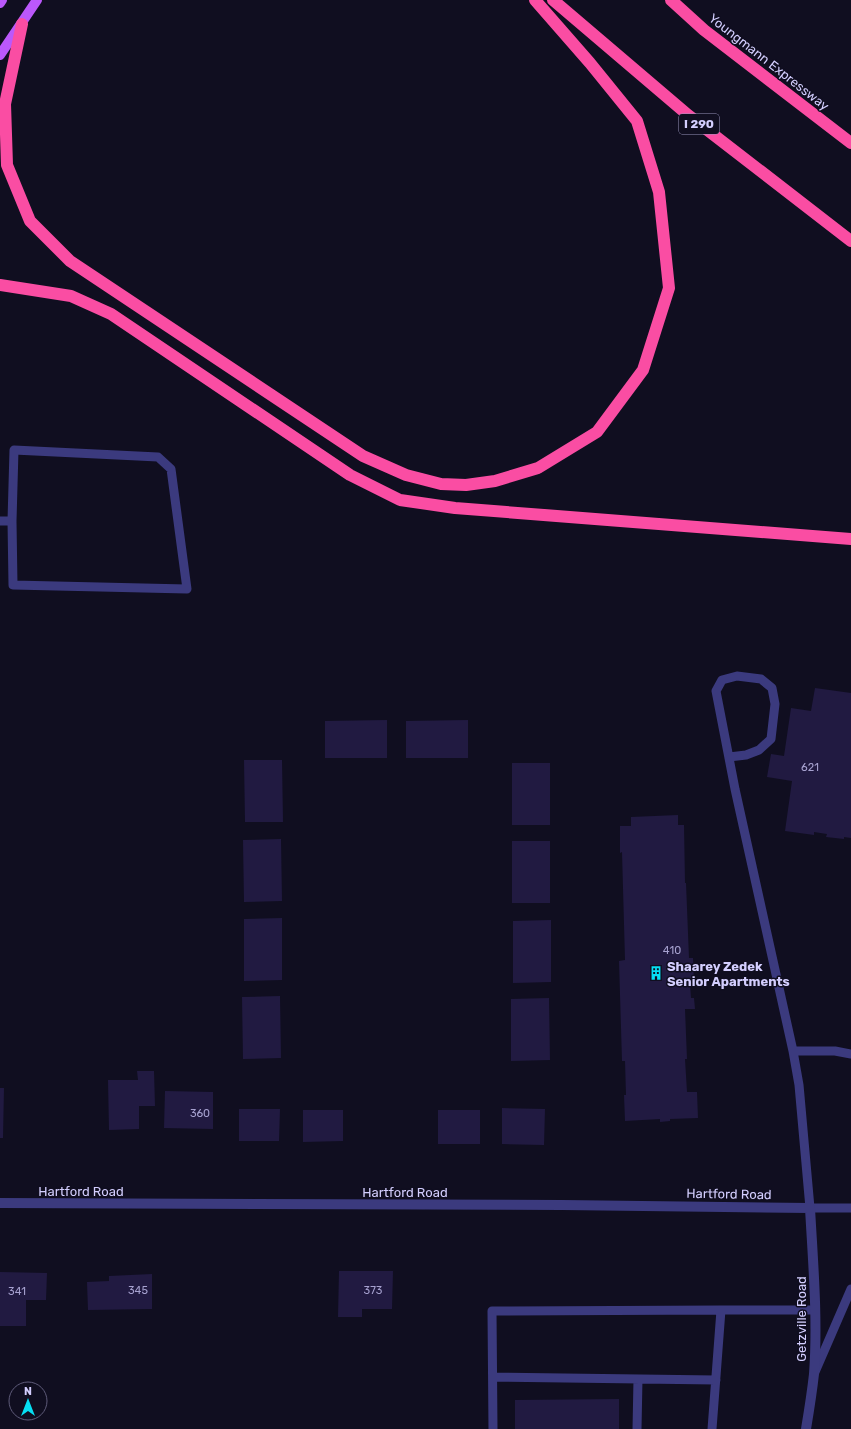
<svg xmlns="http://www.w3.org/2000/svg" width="851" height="1429" font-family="Rubik,sans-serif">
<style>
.building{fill:#211a41}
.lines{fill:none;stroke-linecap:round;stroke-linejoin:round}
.service{stroke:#3b3a7e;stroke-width:9}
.minor{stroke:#3b3a7e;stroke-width:10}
.primary{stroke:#bb58fb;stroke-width:10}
.motorway{stroke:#fa4da3;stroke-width:12}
.labels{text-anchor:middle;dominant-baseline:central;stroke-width:3;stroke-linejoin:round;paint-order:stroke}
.number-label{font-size:11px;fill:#a6a1cf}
.shield{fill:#100e20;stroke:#9894bb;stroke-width:1}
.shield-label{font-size:12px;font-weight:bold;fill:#d3cefe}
.street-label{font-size:13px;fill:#d3cefe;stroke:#100e20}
.poi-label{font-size:13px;font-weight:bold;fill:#d3cefe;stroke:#100e20;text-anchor:start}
</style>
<rect width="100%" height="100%" fill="#100e20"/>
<path class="building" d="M815,688l36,5v145l-7,-1v2l-18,-2 1,-3 -13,-2v3l-29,-4 7,-50 -25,-4 4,-23 13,2 7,-48 20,3z
M387,720v38h-62v-37z
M468,720v38h-62v-37z
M244,760h38l1,62h-38z
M512,763h38v62h-38z
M678,815v10h6l1,58h1l3,75h4l1,26h-4l1,14h3l1,11h-10l2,50h-2l2,33h10l1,26 -28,1v2l-10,1v-3l-35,2 -1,-26h2l-1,-34h-3l-3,-100 6,-1 -3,-108 -2,1v-27h11v-9z
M281,839l1,62 -38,1 -1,-62z
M512,841h38v62h-38z
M282,918v62l-38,1v-62z
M551,920v62l-38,1v-62z
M280,996l1,62 -38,1 -1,-62z
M549,998l1,62 -39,1v-62z
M137,1071h17l1,35h-16v23l-30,1 -1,-50h30z
M0,1088h4l-1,50h-3z
M165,1091l48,1v37l-49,-1z
M502,1108l43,1 -1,36 -42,-1z
M239,1109h41l-1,32h-40z
M303,1110h40v31l-40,1z
M438,1110h42v34h-42z
M339,1271h54l-1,38h-30v8h-24z
M0,1272l47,1 -1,27h-20v26h-26z
M152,1274v35l-64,1 -1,-28 22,-1v-5z
M619,1399v30h-104v-29z"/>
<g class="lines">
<path class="service" d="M0,521h12l1,64 174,4 -16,-120 -13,-12 -144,-7 -2,71
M729,757l17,-2 13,-5 12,-11 4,-35 -3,-16 -11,-9 -24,-3 -15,4 -6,11 19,98 58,262 6,34 11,123h41
M793,1051h42l16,3
M815,1372l36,-83
M493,1377l223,3
M493,1429l-1,-118 229,-1
M637,1429l1,-50
M712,1429l9,-119h94"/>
<path class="minor" d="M0,1203l562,2 248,3c3,55 8,111 4,166 -2,18 -5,37 -8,55"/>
<path class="primary" d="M0,3l2,-3
M0,55l37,-55"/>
<path class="motorway" d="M553,0l135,115 163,126
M671,0l33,30 147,113
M22,24l-17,80 2,61 23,56 40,40 293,195 43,19 35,9 25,1 29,-4 43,-13 59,-36 46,-62 26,-82 -10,-96 -22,-71 -47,-58 -55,-63
M0,285l71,11 40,18 239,161 50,25 55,8 396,31"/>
</g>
<defs>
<symbol id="building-bare" viewBox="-9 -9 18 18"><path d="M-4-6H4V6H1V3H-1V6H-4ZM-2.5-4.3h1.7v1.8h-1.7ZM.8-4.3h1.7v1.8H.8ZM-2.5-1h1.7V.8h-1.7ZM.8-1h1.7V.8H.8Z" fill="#06def2" stroke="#100e20" stroke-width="2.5" paint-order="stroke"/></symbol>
</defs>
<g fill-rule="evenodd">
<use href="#building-bare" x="646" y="963" width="20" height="20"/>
</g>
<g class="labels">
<g class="number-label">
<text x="810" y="767">621</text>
<text x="672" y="950">410</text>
<text x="200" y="1113">360</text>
<text x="138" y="1290">345</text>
<text x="373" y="1290">373</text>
<text x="17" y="1291">341</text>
</g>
<rect class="shield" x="679" y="114" width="40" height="20" rx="3"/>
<g class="shield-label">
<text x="699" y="124">I 290</text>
</g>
<g class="street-label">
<text transform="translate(769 62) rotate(38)">Youngmann Expressway</text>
<text x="81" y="1191">Hartford Road</text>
<text x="405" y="1192">Hartford Road</text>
<text transform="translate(729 1194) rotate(1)">Hartford Road</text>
<text transform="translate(801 1319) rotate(-90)">Getzville Road</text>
</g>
<g class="poi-label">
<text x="667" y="966">Shaarey Zedek<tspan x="667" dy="15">Senior Apartments</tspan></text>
</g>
</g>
<g transform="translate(28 1401)"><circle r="19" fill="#100e20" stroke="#5e5b79"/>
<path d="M0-3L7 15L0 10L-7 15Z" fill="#06def2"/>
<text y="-6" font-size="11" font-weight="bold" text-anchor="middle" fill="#d3cefe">N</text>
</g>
</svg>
